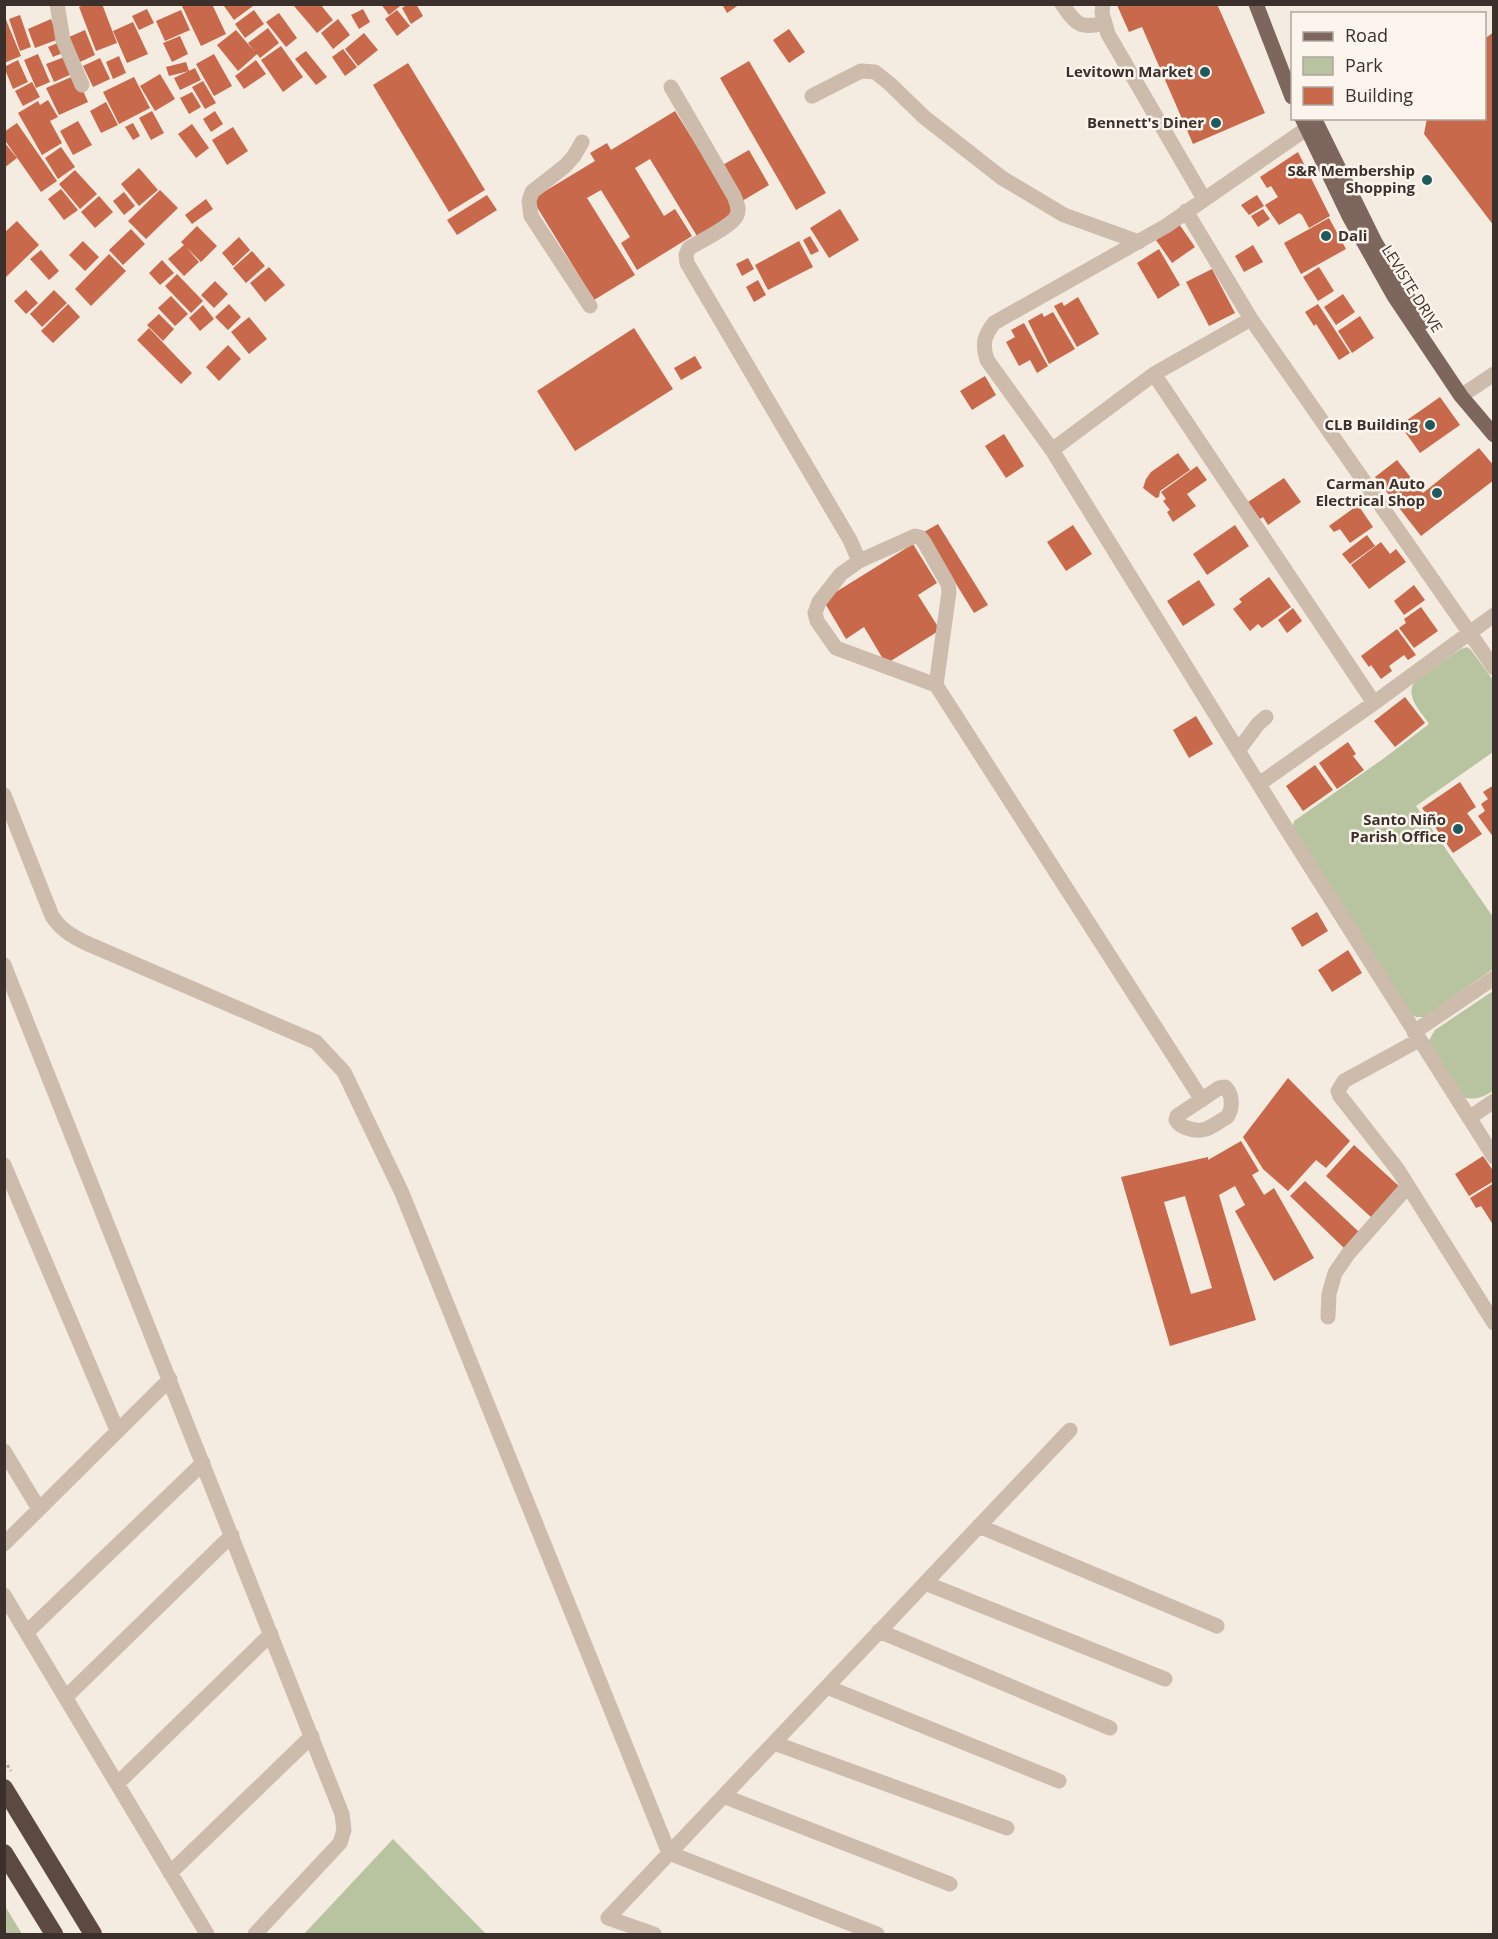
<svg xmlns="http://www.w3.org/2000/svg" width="1498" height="1939" font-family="'Open Sans',sans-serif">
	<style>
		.green { fill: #b8c4a0 }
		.building { fill: #c8694b; fill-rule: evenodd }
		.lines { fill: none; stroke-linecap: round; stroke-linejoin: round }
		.path { stroke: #b9a596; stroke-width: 3; stroke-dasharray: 3 3; stroke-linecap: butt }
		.minor { stroke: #cdbbac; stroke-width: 15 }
		.major { stroke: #7d675c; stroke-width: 15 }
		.highway { stroke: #5c4a42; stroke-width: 18 }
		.poi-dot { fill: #1f5a5e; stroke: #fbf5ee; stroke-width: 2 }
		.labels { text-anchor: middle; stroke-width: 5; stroke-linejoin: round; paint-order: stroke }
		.poi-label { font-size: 15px; font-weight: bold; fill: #3b302b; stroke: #fbf5ee; text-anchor: end }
		.street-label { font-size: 15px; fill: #3b302b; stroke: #fbf5ee }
	</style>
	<rect width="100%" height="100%" fill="#f4ebe1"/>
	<path class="green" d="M1467,647L1471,650L1493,680V752L1416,806L1493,917V969L1424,1017H1416L1410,1014L1293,826L1294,821L1383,759L1429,724C1421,711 1404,697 1415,681L1461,649Z
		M1493,991V1091C1483,1097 1475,1101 1463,1097L1428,1042L1435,1030Z
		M393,1839L486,1934H304Z
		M4,1906H5L22,1934H5Z"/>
	<path class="building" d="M86,4H102L117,43L96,51L79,7Z
		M186,4H212L226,34L201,46L182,6Z
		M226,4H252L253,6L234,20L224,6Z
		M295,4H320L333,20L317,33L294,6Z
		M381,4H399L400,6L389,15Z
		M408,4H416L423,16L411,24L402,8Z
		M722,4H740L727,13Z
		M1119,4H1217L1265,113L1193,144L1142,27L1129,32L1117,5Z
		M147,9L154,23L139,30L132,16Z
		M363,9L370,22L359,29L351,15Z
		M181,10L190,30L165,41L156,21Z
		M254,10L264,24L245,38L235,24Z
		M397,10L410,26L397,36L385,19Z
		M279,13L297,38L286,47L266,22Z
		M4,15L21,56L4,63Z
		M20,15L31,47L20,51L9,19Z
		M51,19L59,39L35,48L28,29Z
		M338,19L350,35L333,49L321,33Z
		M133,22L148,54L127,63L113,31Z
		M268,28L279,43L260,58L257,54L238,71L217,45L236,30L254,51L248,43Z
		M789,29L805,52L789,63L773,40Z
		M85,30L95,55L80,62L69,37Z
		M1494,32V226L1424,134L1427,118H1484V39Z
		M364,33L378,50L358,66L345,49Z
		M180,36L188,54L172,62L163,43Z
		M60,42L65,52L53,57L48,47Z
		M281,46L303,77L283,92L261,60Z
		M343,49L357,67L345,76L332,57Z
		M306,51L327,77L316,85L295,59Z
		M38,54L50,82L36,88L24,60Z
		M214,54L232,86L214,96L196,64Z
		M67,56L74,73L54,82L46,64Z
		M119,56L126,73L113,79L106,62Z
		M100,58L110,79L93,87L83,66Z
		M18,60L28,82L13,89L4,67Z
		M256,60L266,74L244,89L235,76Z
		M749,61L826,193L796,210L720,78Z
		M186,62L189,71L169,76L166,67Z
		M408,63L485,190L449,212L373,85Z
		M195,68L201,80L180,90L174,78Z
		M160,74L175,99L155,111L140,86Z
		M76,75L88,102L59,115L46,88Z
		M134,77L150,108L119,124L103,92Z
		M203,81L216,103L205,109L192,87Z
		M32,82L40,97L23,106L15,91Z
		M192,92L201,107L189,114L180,98Z
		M48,100L58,117L50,121L62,143L42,155L18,113L38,101L40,105Z
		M106,102L118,125L101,133L90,111Z
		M152,111L164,133L151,140L139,118Z
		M215,111L223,124L211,132L203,119Z
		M675,111L737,211L697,236L650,159L635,168L664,216L675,209L692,236L637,270L621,243L630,237L601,190L587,198L635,275L594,300L532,199L595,161L590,153L607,143L611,150Z
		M78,121L92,145L73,155L60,131Z
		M17,123L57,181L41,192L4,139V132Z
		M133,123L140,136L133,140L125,127Z
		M192,124L209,148L196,158L178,134Z
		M233,127L248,151L227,165L212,140Z
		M4,142L17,158L4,168Z
		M61,147L75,167L58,179L45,158Z
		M749,150L769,185L742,201L721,166Z
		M1298,152L1330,216L1309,228L1302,215L1299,213L1279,225L1265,205L1278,197L1271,186L1267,188L1260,177Z
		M139,168L158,190L139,206L121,184Z
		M75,170L97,194L80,209L59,184Z
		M61,189L78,210L64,220L48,199Z
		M160,190L178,208L146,239L128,221Z
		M124,192L135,206L124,215L113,201Z
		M487,195L497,210L457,235L447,220Z
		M1257,195L1264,206L1249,215L1241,205Z
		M99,196L113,212L95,228L81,212Z
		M206,199L213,209L192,224L185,215Z
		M840,209L859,240L829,258L810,228Z
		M1263,209L1270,219L1258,227L1251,216Z
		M1329,218L1346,249L1301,274L1284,243Z
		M17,221L39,245L6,277L4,233Z
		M1179,224L1195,247L1172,263L1156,240Z
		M197,226L217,246L201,262L186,247L199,262L184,276L168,259L184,245L181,242Z
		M131,229L145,244L123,265L109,250Z
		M810,236L819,251L811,255L803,240Z
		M239,237L250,250L233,266L222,253Z
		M83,241L99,257L85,271L69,255Z
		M799,241L813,267L768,290L755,265Z
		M1253,245L1263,262L1244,272L1235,256Z
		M1159,249L1180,285L1158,299L1137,263Z
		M41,250L59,271L49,280L30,259Z
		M252,251L265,266L246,283L233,268Z
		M109,254L126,271L91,306L75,289Z
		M748,258L754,269L742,276L736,264Z
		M162,260L174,273L160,285L149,273Z
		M269,267L285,285L265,302L250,283Z
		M1319,267L1334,291L1318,301L1303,277Z
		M1212,269L1235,313L1209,326L1186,282Z
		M177,274L203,301L191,313L165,286Z
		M758,280L766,295L754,302L746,287Z
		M215,281L228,294L214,308L201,295Z
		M26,290L38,303L26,314L14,301Z
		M54,290L67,303L42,327L30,314Z
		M1343,294L1355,312L1336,325L1324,307Z
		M171,296L188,314L175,326L158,308Z
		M1078,297L1099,334L1077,347L1054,306L1062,302L1064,306Z
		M68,304L80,317L53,343L41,331Z
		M229,304L241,317L228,330L215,317Z
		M1318,304L1350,353L1339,360L1316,324L1314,326L1305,312Z
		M203,305L214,319L200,331L189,318Z
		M1053,312L1075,349L1049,364L1028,321L1042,313L1044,317Z
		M159,314L174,329L163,341L147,325Z
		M1360,316L1374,338L1352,353L1338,331Z
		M249,317L267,339L249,354L231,332Z
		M1024,323L1048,366L1037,373L1030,360L1019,366L1006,342L1015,337L1011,330Z
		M149,328L192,373L181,384L137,340Z
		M634,328L673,389L575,451L537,391Z
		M228,345L241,359L219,381L206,367Z
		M695,356L702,368L681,380L674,368Z
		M985,376L996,395L972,410L960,391Z
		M1440,397L1460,425L1420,453L1400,425Z
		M1004,434L1024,466L1006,478L985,446Z
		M1479,448L1494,466V480L1421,536L1375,477L1397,460L1423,493Z
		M1178,453L1190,470L1160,491L1159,497L1156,498L1143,488L1146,479L1151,472Z
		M1197,466L1207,480L1187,494L1196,506L1173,522L1167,512L1170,510L1163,501L1166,499L1161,492Z
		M1284,478L1301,502L1268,525L1263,517L1260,519L1248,502Z
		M1358,505L1373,527L1350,543L1340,529L1334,532L1329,526Z
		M938,524L988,605L974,613L924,532Z
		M1073,525L1092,554L1066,571L1047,542Z
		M1235,525L1249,546L1207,575L1193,554Z
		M1367,535L1375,546L1350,564L1342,554Z
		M1381,542L1390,554L1396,549L1406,562L1369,589L1351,565Z
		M913,544L937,583L918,595L940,630L886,664L864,627L846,639L823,600Z
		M1269,577L1291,607L1262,628L1258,624L1250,631L1233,609L1242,602L1239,599Z
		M1199,580L1215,605L1183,626L1167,601Z
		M1414,585L1425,600L1404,615L1394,601Z
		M1421,607L1438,631L1414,648L1399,628L1406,623L1404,619Z
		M1293,608L1302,621L1287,633L1278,620Z
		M1397,629L1416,655L1408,660L1404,655L1389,666L1392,671L1381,679L1371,665L1369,667L1361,656Z
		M1405,697L1425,723L1395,747L1374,721Z
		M1196,716L1213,744L1189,758L1173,730Z
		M1348,742L1356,754L1353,756L1364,770L1337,789L1319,763Z
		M1315,765L1333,790L1303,811L1286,786Z
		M1460,782L1476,807L1467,813L1482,834L1453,853L1422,808Z
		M1494,785V838L1478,816L1485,811L1481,804L1488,799L1483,792Z
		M1317,912L1328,931L1302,947L1291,928Z
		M1348,950L1362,973L1332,992L1318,970Z
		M1288,1078L1350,1141L1326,1168L1316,1160L1288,1191L1263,1169L1243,1137Z
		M1241,1141L1259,1171L1252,1175L1264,1195L1274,1188L1314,1258L1274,1281L1235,1211L1245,1205L1235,1186L1219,1195L1256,1320L1170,1346L1121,1177L1208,1157V1160ZM1185,1196L1212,1288L1191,1294L1164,1202Z
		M1354,1145L1400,1187L1372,1218L1326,1176Z
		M1483,1156L1494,1172V1181L1469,1196L1455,1174Z
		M1305,1181L1359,1232L1344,1248L1290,1196Z
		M1494,1183V1226L1481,1206L1476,1208L1470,1198Z"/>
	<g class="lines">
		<path class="path" d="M4,1760L11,1771"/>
		<path class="minor" d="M57,4L63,40L82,85
			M1062,4C1075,23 1080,30 1104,23
			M1103,4L1102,13L1108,34L1204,199
			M671,87L734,196C736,202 740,208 737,215C734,225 699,242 689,248L686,255L687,263L850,540L859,561L841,574L819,602L815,613L817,621L836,648L936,685L1202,1100
			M812,96L861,71L875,72L890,84L924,117L1002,178L1064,215L1139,242
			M1306,129L1166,226L994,323C984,336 982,344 987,360L1052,450L1284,825L1494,1157
			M582,142L574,156L565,166L532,192L529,201L531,216L590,306
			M1186,211L1251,319L1494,668
			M1154,374L1374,703
			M1461,396L1494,374
			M1052,450L1154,374L1251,319
			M859,561L915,536L920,537L924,542L948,584L949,592L936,685
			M1238,751L1258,724L1266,717
			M1259,784L1374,703L1494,615
			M4,795L52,916C61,930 72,936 86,943L316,1042L344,1072L402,1193L669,1853L877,1934
			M4,965L342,1814L344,1830L340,1843L255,1934
			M1414,1032L1494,978
			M1419,1040L1344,1081L1338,1091L1340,1096L1398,1170L1494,1323
			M1225,1087C1233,1094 1233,1109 1227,1117C1213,1125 1204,1135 1187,1128C1182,1126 1179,1125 1176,1120L1177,1116L1219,1088Z
			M1469,1118L1494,1101
			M4,1165L117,1430
			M1328,1317L1329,1294L1335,1273L1348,1254L1408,1186
			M4,1451L39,1509
			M979,1526L1217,1626
			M4,1544L170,1379
			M925,1583L1165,1679
			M4,1595L207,1934
			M879,1631L1110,1728
			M27,1632L203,1463
			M827,1687L1059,1781
			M66,1697L232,1535
			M774,1743L1007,1828
			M117,1784L271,1634
			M723,1796L950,1884
			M170,1873L312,1736
			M654,1934L608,1918L1070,1430"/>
		<path class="major" d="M1256,4L1292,97
			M1302,118L1349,216L1394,296L1461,396L1494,435
			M1314,118L1375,242L1423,322"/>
		<path class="highway" d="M4,1788L93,1934
			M4,1853L54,1934"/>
	</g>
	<g class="poi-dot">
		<circle cx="1205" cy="72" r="6"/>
		<circle cx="1216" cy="123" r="6"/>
		<circle cx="1427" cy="180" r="6"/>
		<circle cx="1326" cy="236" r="6"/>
		<circle cx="1430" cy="425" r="6"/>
		<circle cx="1437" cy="493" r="6"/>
		<circle cx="1458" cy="829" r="6"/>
	</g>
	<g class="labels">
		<g class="poi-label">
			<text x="1193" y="77">Levitown Market</text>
			<text x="1204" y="128">Bennett's Diner</text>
			<text x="1415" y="176">S&amp;R Membership<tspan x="1415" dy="17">Shopping</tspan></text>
			<text x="1338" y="241" text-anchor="start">Dali</text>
			<text x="1418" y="430">CLB Building</text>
			<text x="1425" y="489">Carman Auto<tspan x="1425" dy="17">Electrical Shop</tspan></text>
			<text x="1446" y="825">Santo Niño<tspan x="1446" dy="17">Parish Office</tspan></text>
		</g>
		<g class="street-label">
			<text transform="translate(1412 289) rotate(58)" y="5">LEVISTE DRIVE</text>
		</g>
	</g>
	<rect width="1498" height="1939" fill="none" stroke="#3b302b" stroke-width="12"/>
	<rect x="1291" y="12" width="195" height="108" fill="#fbf5ee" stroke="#aea6a0" stroke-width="1.5"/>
	<rect x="1303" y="32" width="30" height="9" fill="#7d675c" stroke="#aea6a0" stroke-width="1.5"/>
	<text x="1345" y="42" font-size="18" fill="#3b302b">Road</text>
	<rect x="1303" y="57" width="30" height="18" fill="#b8c4a0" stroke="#aea6a0" stroke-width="1.5"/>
	<text x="1345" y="72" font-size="18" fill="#3b302b">Park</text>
	<rect x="1303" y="87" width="30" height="18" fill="#c8694b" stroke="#aea6a0" stroke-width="1.5"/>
	<text x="1345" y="102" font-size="18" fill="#3b302b">Building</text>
</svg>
